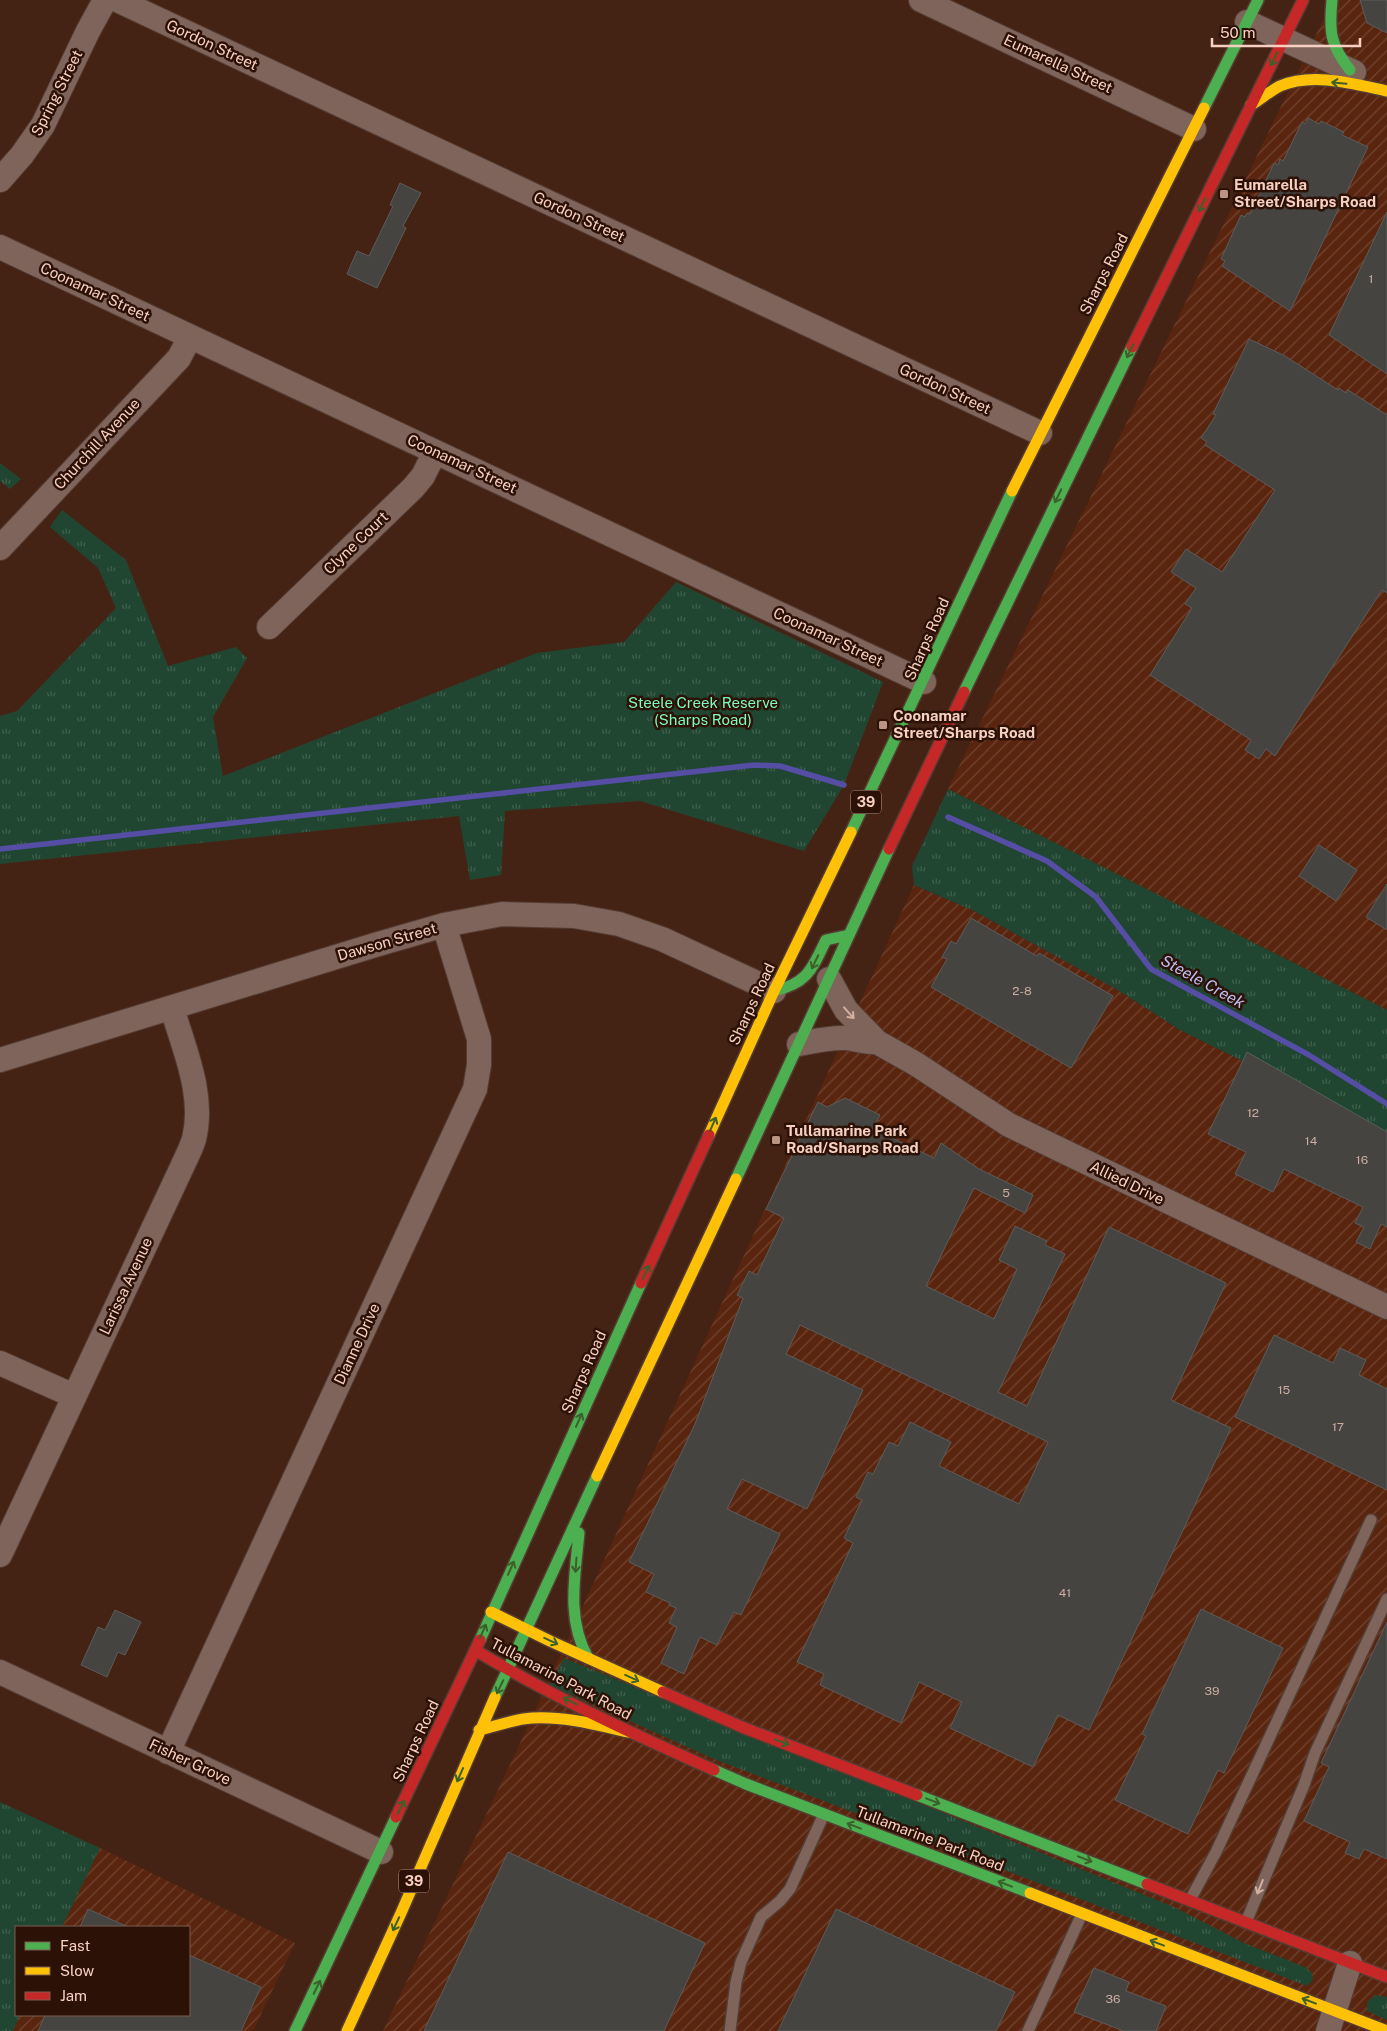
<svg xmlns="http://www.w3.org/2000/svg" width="1387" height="2031" font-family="'Public Sans',sans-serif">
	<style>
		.industrial { fill: url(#industrial-furrows) }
		.grass { fill: url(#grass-tufts) }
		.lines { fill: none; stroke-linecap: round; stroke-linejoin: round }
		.stream { stroke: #554ea4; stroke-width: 5.5 }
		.building { fill: #464441; stroke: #5a5d5c }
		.lane-casing { stroke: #553c32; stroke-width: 14 }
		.street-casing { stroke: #553c32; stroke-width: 26 }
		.fast-casing { stroke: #553c32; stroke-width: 14 }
		.slow-casing { stroke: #553c32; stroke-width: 14 }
		.jam-casing { stroke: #553c32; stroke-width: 14 }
		.lane { stroke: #7e645b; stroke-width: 11 }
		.street { stroke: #7e645b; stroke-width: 24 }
		.fast { stroke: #4caf50; stroke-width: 11 }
		.slow { stroke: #ffc107; stroke-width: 11 }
		.jam { stroke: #c62828; stroke-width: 11 }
		.oneway { stroke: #3c602b }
		.oneway2 { stroke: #d3b0a2 }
		.poi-dot { fill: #b99384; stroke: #2c1106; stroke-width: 2 }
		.labels { text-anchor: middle; stroke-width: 5; stroke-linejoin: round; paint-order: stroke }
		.number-label { font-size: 12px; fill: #ccada1 }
		.shield { fill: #2c1106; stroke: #bb9789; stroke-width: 1 }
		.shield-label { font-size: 14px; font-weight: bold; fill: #f8d0c1 }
		.street-label { font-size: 15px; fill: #f8d0c1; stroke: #2c1106 }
		.poi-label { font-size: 15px; font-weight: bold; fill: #f8d0c1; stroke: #2c1106; text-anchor: start }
		.park-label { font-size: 15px; fill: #7bfcc1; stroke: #2c1106 }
		.water-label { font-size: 16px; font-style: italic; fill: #bbbef1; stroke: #2c1106 }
	</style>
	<defs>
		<pattern id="industrial-furrows" width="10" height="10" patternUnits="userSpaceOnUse" patternTransform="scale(1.25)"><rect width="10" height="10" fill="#59250f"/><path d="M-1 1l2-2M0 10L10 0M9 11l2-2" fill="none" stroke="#724430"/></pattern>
		<pattern id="grass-tufts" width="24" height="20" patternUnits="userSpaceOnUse" patternTransform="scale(1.25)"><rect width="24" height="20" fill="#204631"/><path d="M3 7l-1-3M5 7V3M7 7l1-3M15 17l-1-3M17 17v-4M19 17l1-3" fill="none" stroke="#41604d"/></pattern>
	</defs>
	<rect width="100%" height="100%" fill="#452314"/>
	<path class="industrial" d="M1333,0H1387V1010L948,789Z
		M914,885L972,910L1116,989L1180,1030L1387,1133V2031H383L516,1752Z
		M100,1848L295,1943L253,2031H13L20,2015H189V1927H62Z"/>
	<path class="grass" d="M0,463L21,479L10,489L0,481Z
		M62,510L126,560L168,666L236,647L247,658L213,717L223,776L537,653L624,642L676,582L883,682L844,785L804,851L640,801L505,811L501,875L470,880L459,816L0,864V716L17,711L116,608L98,568L50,527Z
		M948,789L1387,1010V1133L1180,1030L1116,989L972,910L914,885L912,866Z
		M564,1658L1174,1907L1244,1943L1305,1967L1312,1973L1313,1980L1307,1986L714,1759L550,1685Z
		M0,1802L100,1848L62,1927H16V2015H20L13,2031H0Z
		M1375,1995L1387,1997V2020L1367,2011V2002Z"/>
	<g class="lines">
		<path class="stream" d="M948,817L1047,861L1096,897L1151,969L1309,1055L1387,1104
			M0,849L754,765L780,766L844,785"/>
	</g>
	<path class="building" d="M1360,0H1387V33L1367,23Z
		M1308,118L1319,124L1321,121L1344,132L1342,135L1368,147L1290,311L1222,266L1225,261L1221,259L1241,215L1245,217L1247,213L1250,214L1274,163L1278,165L1280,159L1283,161L1302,122L1305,124Z
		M400,183L421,193L403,226L406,228L377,288L347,274L357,251L369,256L393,206L390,205Z
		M1387,212V374L1329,335Z
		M1249,339L1285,356L1338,390L1339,388L1346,393L1348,390L1387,415V593L1382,590L1275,756L1266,749L1259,759L1245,750L1251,740L1150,675L1192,608L1185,604L1196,588L1171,572L1186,549L1222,572L1275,490L1205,445L1207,442L1201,438L1216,415L1213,414Z
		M1319,845L1357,870L1336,901L1299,876Z
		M1387,884V930L1366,917Z
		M971,918L1037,956L1039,953L1113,996L1071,1068L931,987L947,959L942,957L951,941L956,944Z
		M1247,1052L1387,1132V1227L1381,1224L1370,1249L1356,1242L1364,1227L1355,1223L1363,1207L1284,1169L1273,1192L1235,1174L1246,1152L1208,1134Z
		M845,1098L880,1115L873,1129L934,1158L941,1143L979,1169L1033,1195L1025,1213L974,1188L926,1286L994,1319L1017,1269L999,1260L1015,1226L1047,1241L1045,1245L1065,1254L998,1392L1027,1406L1109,1227L1226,1283L1171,1400L1231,1428L1089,1730L1058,1715L1033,1767L950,1728L962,1702L919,1682L901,1723L820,1685L824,1674L797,1662L853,1543L844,1538L862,1500L856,1497L868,1472L873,1474L889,1442L898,1446L910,1422L951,1442L939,1466L1019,1504L1048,1442L800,1325L786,1354L863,1390L807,1509L742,1479L727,1509L780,1534L741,1615L734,1612L717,1645L700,1637L684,1674L661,1663L677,1627L669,1623L676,1608L669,1605L670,1603L646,1592L654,1574L629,1562L695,1424L743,1298L737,1295L749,1271L757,1275L784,1218L766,1209L818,1102L827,1107Z
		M1274,1335L1333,1363L1340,1348L1366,1360L1359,1375L1387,1389V1490L1235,1417Z
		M1201,1609L1283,1648L1224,1773L1218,1770L1188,1834L1115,1800L1146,1736L1142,1734Z
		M115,1610L141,1622L125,1655L118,1652L107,1677L81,1665L98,1627L105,1630Z
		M1387,1622V1859L1364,1849L1359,1859L1345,1853L1350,1842L1304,1821L1329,1767L1321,1763Z
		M508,1852L705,1943L664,2031H424Z
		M88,1909L128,1927H80Z
		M836,1909L1015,1992L996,2031H778Z
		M189,1955L261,1987L241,2031H38L45,2015H189Z
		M1094,1968L1129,1982L1126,1991L1166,2006L1156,2031H1124L1074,2012Z"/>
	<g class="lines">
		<g class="lane-casing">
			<path id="lane" d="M1190,1900L1216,1852L1371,1520
				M1246,1922L1304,1785L1315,1753L1387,1599
				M730,2031L736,1982L741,1962L761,1917L780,1901L790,1889L824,1814
				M1028,2031L1082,1914"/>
		</g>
		<g class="street-casing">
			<path id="street" d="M117,0L1040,433
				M921,0L1194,129
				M1247,22L1354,72
				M0,180L22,155L43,125L88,31L105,0
				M0,247L924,682
				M0,548L179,358L190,337
				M269,627L413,488L423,476L435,452
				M829,979L846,1010L877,1042L916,1064L1009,1125L1387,1307
				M799,1044C815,1041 830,1037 846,1038C857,1039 865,1043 877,1042
				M0,1060L375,945L444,925L502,914L574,916L619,924L662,939L774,991
				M0,1363L74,1396
				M0,1555L182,1167C186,1158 191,1149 194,1139C205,1095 184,1049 172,1008
				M0,1672L381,1852
				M168,1752L475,1089L479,1065V1039L444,925
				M1328,2031L1350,1963"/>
		</g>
		<g class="fast-casing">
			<path id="fast" d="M1332,0C1329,31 1330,45 1350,70
				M1204,108L1258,0
				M964,692L1132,347
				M851,832L1012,491
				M774,991C808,983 812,969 826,940L849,935
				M736,1179L889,849
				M579,1533C575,1576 566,1619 588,1658
				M480,1640L641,1283
				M495,1697L597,1476
				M714,1770L746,1784L1030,1893
				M917,1795L1147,1884
				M295,2031L396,1817"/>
		</g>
		<g class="slow-casing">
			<path id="slow" d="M1251,105C1261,99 1270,91 1280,86C1313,72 1354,84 1387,91
				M1012,491L1204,108
				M709,1135L774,991L851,832
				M597,1476L736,1179
				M491,1612L550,1641L663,1692
				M479,1730C497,1726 514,1719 532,1718C565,1716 597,1725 628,1732
				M1030,1893L1387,2031
				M347,2031L401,1913L495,1697"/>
		</g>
		<g class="jam-casing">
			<path id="jam" d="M1132,347L1303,0
				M889,849L964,692
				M641,1283L709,1135
				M475,1650C551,1696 633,1734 714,1770
				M663,1692L742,1727L917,1795
				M396,1817L480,1640
				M1147,1884L1387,1977"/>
		</g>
		<use href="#lane" class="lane"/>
		<use href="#street" class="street"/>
		<use href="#fast" class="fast"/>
		<use href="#slow" class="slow"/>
		<use href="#jam" class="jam"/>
	</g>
	<defs><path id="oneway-shaft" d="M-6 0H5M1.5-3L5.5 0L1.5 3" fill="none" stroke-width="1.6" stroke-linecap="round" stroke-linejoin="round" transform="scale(1.25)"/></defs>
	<g class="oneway">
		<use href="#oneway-shaft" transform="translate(1274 59) rotate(116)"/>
		<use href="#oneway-shaft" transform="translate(1339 83) rotate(-175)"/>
		<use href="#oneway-shaft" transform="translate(1202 205) rotate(116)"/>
		<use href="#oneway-shaft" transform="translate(1130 351) rotate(116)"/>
		<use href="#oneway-shaft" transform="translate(1058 496) rotate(116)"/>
		<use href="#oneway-shaft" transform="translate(815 962) rotate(116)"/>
		<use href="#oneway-shaft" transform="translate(713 1124) rotate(-66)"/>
		<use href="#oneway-shaft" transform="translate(646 1272) rotate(-66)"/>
		<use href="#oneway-shaft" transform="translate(579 1420) rotate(-66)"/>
		<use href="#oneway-shaft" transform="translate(576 1565) rotate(94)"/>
		<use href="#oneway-shaft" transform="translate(511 1568) rotate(-66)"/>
		<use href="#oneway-shaft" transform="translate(483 1631) rotate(-66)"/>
		<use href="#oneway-shaft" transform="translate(551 1641) rotate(25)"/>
		<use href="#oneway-shaft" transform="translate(632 1678) rotate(25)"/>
		<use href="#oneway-shaft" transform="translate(500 1687) rotate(116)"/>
		<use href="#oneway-shaft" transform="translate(570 1701) rotate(-153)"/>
		<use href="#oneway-shaft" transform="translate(782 1742) rotate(21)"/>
		<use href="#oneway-shaft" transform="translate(460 1775) rotate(114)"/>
		<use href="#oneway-shaft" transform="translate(933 1801) rotate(21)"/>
		<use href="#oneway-shaft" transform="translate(401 1807) rotate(-65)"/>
		<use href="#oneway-shaft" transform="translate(854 1826) rotate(-159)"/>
		<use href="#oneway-shaft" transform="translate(1085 1859) rotate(21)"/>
		<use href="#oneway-shaft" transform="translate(1005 1884) rotate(-159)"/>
		<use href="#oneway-shaft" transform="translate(396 1924) rotate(115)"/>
		<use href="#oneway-shaft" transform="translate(1157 1943) rotate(-159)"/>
		<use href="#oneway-shaft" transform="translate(317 1987) rotate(-64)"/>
		<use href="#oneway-shaft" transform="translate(1309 2001) rotate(-159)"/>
	</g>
	<g class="oneway2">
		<use href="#oneway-shaft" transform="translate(849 1013) rotate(48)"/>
		<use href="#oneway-shaft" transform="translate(1260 1887) rotate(112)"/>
	</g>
	<g class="poi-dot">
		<rect x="1219" y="189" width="10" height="10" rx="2.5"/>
		<rect x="878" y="720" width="10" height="10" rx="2.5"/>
		<rect x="771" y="1135" width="10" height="10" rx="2.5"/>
	</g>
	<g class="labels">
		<g class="number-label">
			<text x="1371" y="283">1</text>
			<text x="1022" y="995">2-8</text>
			<text x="1253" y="1117">12</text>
			<text x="1311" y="1145">14</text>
			<text x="1362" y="1164">16</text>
			<text x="1006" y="1197">5</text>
			<text x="1284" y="1394">15</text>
			<text x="1338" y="1431">17</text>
			<text x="1065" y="1597">41</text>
			<text x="1212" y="1695">39</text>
			<text x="1113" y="2003">36</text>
		</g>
		<g class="shield">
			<rect x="851" y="790.5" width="30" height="23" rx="4"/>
			<rect x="399" y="1869.5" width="30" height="23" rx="4"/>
		</g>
		<g class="shield-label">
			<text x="866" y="807">39</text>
			<text x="414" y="1886">39</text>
		</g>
		<g class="street-label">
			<text transform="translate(212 45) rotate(25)" y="5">Gordon Street</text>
			<text transform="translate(1058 64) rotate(25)" y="5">Eumarella Street</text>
			<text transform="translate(57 93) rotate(-63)" y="5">Spring Street</text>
			<text transform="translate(579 217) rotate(25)" y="5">Gordon Street</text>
			<text transform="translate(1104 274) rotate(-63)" y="5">Sharps Road</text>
			<text transform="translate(95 292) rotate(25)" y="5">Coonamar Street</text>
			<text transform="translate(945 389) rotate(25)" y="5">Gordon Street</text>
			<text transform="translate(97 444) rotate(-47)" y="5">Churchill Avenue</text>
			<text transform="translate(462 464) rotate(25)" y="5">Coonamar Street</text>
			<text transform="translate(356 543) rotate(-44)" y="5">Clyne Court</text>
			<text transform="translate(828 637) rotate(25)" y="5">Coonamar Street</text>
			<text transform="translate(927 639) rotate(-66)" y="5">Sharps Road</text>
			<text transform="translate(387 942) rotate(-16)" y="5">Dawson Street</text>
			<text transform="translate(752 1004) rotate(-65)" y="5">Sharps Road</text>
			<text transform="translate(1127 1183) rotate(26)" y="5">Allied Drive</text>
			<text transform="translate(126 1286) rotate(-65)" y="5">Larissa Avenue</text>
			<text transform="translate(357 1344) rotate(-65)" y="5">Dianne Drive</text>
			<text transform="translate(584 1372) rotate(-66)" y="5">Sharps Road</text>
			<text transform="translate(561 1679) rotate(28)" y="5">Tullamarine Park Road</text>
			<text transform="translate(416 1741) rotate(-65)" y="5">Sharps Road</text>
			<text transform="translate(190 1762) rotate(25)" y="5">Fisher Grove</text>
			<text transform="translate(930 1839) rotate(21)" y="5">Tullamarine Park Road</text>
		</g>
		<g class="poi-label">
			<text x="1234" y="190">Eumarella<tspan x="1234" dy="17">Street/Sharps Road</tspan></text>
			<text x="893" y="721">Coonamar<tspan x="893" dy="17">Street/Sharps Road</tspan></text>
			<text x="786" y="1136">Tullamarine Park<tspan x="786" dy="17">Road/Sharps Road</tspan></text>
		</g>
		<g class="park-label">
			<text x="703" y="708">Steele Creek Reserve<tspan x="703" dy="17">(Sharps Road)</tspan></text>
		</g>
		<g class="water-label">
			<text transform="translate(1203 981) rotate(29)" y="6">Steele Creek</text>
		</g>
	</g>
	<rect x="15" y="1926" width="175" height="90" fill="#2c1106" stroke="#7e5d51"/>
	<rect x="25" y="1942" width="25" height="8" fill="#4caf50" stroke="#7e5d51"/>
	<text x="60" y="1951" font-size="15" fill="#f8d0c1">Fast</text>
	<rect x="25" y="1967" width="25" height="8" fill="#ffc107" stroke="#7e5d51"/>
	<text x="60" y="1976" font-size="15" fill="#f8d0c1">Slow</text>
	<rect x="25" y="1992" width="25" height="8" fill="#c62828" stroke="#7e5d51"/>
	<text x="60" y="2001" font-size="15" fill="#f8d0c1">Jam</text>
	<path d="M1212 38v8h148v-8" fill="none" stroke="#f8d0c1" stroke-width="2.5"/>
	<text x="1220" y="38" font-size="15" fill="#f8d0c1" stroke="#2c1106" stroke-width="4" paint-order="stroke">50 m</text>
</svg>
